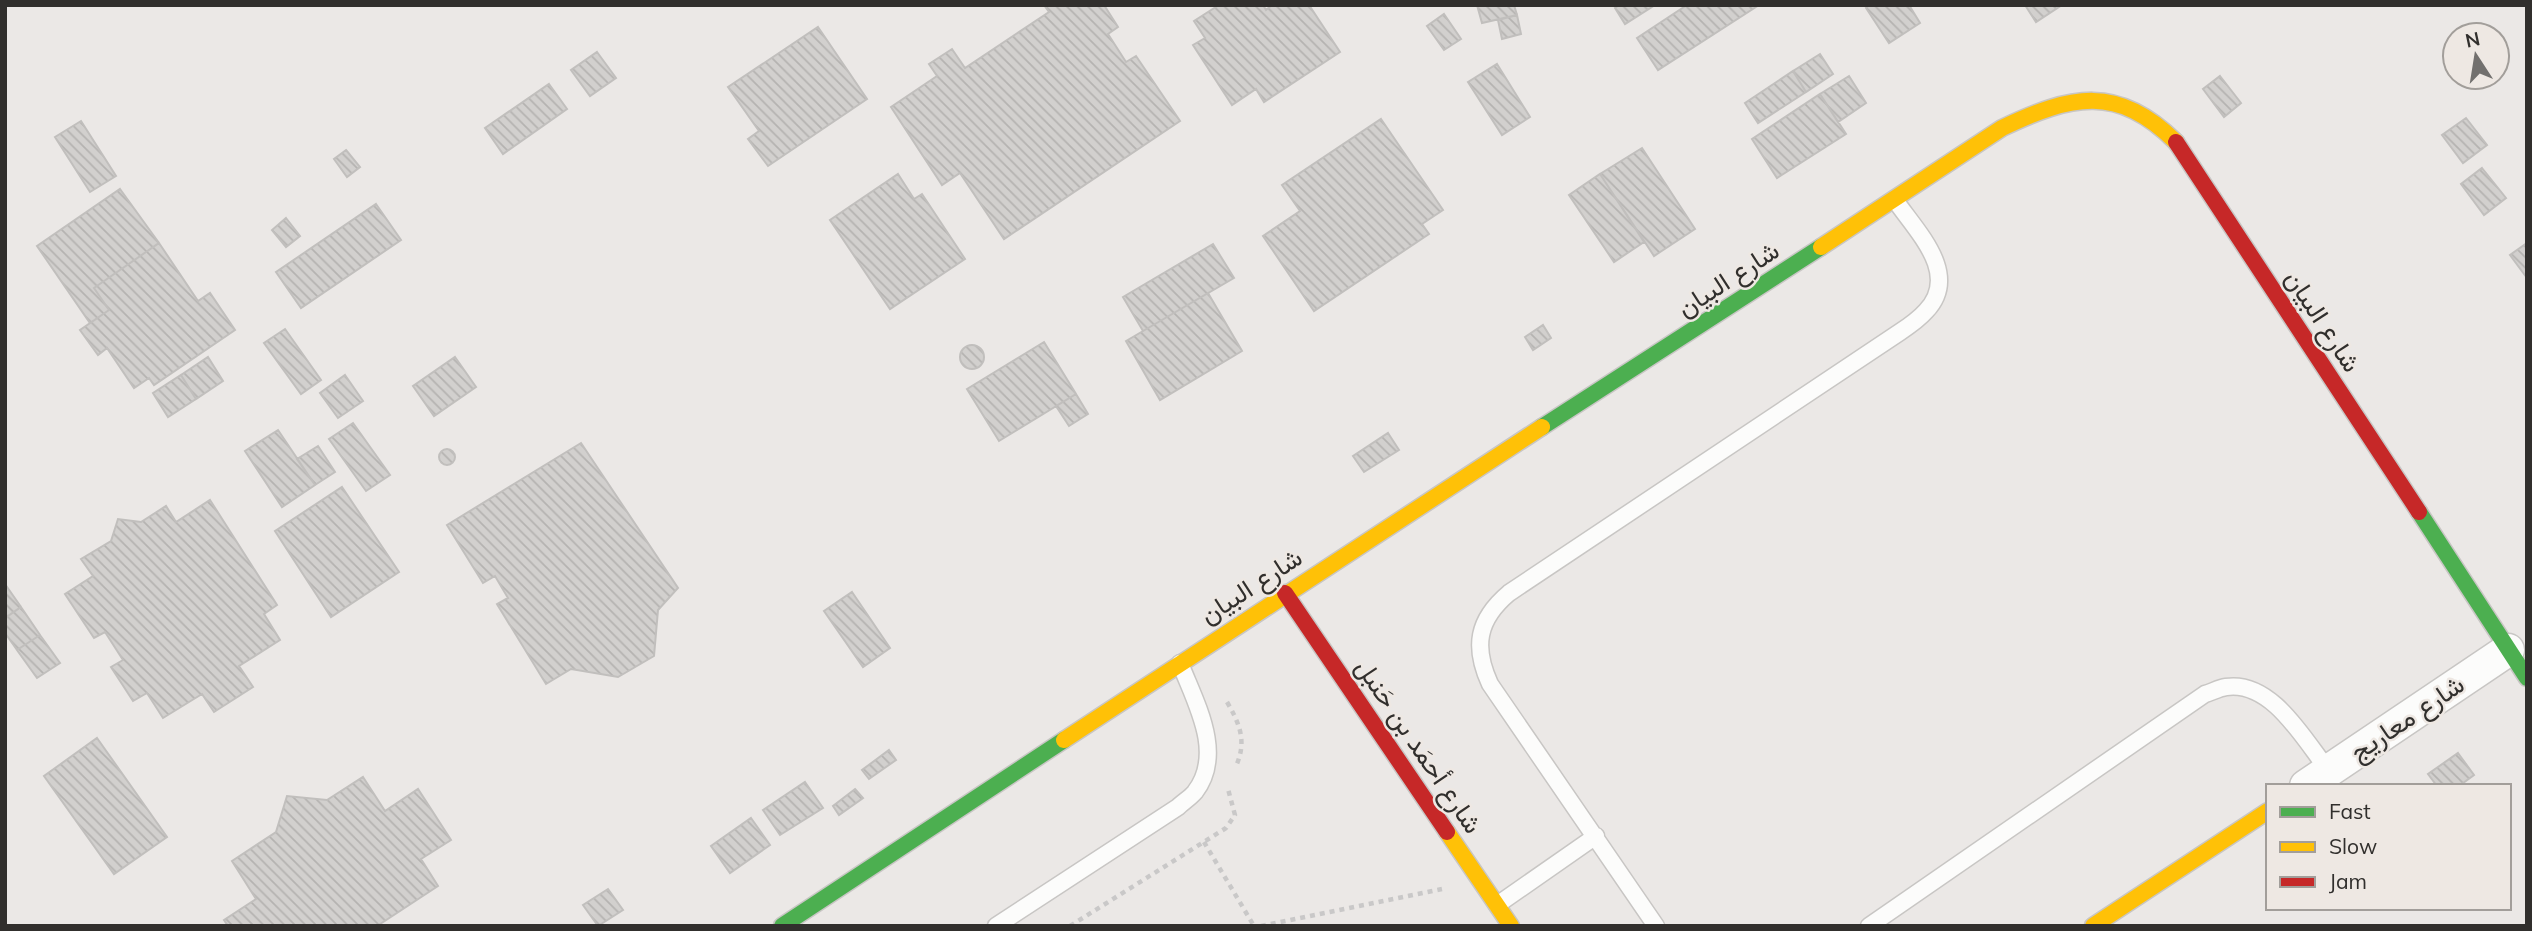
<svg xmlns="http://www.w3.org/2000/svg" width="2532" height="931" font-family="Mulish,Vazirmatn,sans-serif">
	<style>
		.building { fill: url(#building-back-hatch); stroke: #c1bfbd; stroke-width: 2 }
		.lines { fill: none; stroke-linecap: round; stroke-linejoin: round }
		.lane-casing { stroke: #c8c6c4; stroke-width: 19 }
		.street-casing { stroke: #c8c6c4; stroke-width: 35 }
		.fast-casing { stroke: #c8c6c4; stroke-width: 19 }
		.slow-casing { stroke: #c8c6c4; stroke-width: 19 }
		.jam-casing { stroke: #c8c6c4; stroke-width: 19 }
		.path { stroke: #c9c8c8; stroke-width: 4.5; stroke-dasharray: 5 5; stroke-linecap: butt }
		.lane { stroke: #fcfcfb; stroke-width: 16 }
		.street { stroke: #fcfcfb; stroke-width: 32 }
		.fast { stroke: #4caf50; stroke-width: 16 }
		.slow { stroke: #ffc107; stroke-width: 16 }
		.jam { stroke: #c62828; stroke-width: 16 }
		.labels { text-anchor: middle; stroke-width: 5; stroke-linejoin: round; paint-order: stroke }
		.street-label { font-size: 26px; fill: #312f2d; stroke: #eee8e3 }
	</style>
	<defs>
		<pattern id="building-back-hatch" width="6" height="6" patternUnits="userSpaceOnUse" patternTransform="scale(1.75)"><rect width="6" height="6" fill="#d2d0ce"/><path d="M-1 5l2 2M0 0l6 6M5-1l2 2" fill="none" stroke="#b5b3b1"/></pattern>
	</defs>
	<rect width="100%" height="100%" fill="#ebe8e6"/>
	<path class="building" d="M1044,5H1104L1118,27L1108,34L1126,62L1136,56L1180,121L1004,239L960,173L942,185L891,107L937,76L929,64L952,49L965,68L1049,12Z
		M1219,5H1263L1266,10L1272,5H1309L1340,52L1264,102L1256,89L1232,105L1193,45L1205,38L1194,21Z
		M1477,5H1514L1517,15L1482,23Z
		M1619,5H1655L1625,24L1615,8Z
		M1687,5H1759L1658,70L1637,38Z
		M1869,5H1909L1920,23L1889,43L1866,8Z
		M2025,5H2062L2036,22Z
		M1444,14L1461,39L1444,50L1427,26Z
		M1517,15L1521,34L1502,39L1498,20Z
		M818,27L867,99L768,166L748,139L759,131L728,87Z
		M597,52L616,78L590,96L571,70Z
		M1820,54L1833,74L1806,92L1793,71Z
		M1497,64L1530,117L1502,135L1468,82Z
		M1793,71L1806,92L1758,123L1745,103Z
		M1849,76L1866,103L1838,122L1820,94Z
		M2220,76L2241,103L2224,117L2203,89Z
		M549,84L567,109L503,154L485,128Z
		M1820,94L1846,134L1777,178L1752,139Z
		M2466,118L2487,145L2463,163L2442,135Z
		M1381,119L1443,210L1422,224L1429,234L1314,311L1263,236L1300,211L1282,185Z
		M81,121L116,176L90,192L55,137Z
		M1642,148L1695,229L1654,256L1600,174Z
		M346,150L360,167L347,177L334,159Z
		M2482,168L2506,198L2484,215L2461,184Z
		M898,174L914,199L922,194L965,259L890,309L830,220Z
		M1600,174L1644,242L1614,262L1569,195Z
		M120,189L159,243L94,288L109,310L90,323L37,246Z
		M376,204L401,240L301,308L276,272Z
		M286,218L300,236L286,247L272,230Z
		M159,243L198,301L210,293L235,330L154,385L149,378L134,388L107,348L98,355L80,330L109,310L94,288Z
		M2527,243V278L2510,255Z
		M1213,244L1234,278L1143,331L1123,297Z
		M1208,293L1242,351L1160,400L1126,341Z
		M1543,325L1551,338L1533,350L1525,337Z
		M285,329L321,380L301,394L264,343Z
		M1044,342L1076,394L999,441L967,389Z
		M960 357a12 12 0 1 1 24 0a12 12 0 1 1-24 0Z
		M208,357L223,381L196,399L181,375Z
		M455,357L476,387L434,416L413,386Z
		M181,375L196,399L168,417L153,393Z
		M345,375L363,401L338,418L320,393Z
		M1076,394L1088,414L1069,426L1056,406Z
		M353,423L390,475L366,491L329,439Z
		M278,430L315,485L282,507L245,451Z
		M1388,433L1399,450L1364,472L1353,456Z
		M581,443L678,588L658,610L654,656L618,677L571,669L546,684L497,604L508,598L495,576L483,583L447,525Z
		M318,446L335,472L315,485L297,459Z
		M439 457a8 8 0 1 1 16 0a8 8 0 1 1-16 0Z
		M342,487L399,572L331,617L275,531Z
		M210,500L277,605L264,614L280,640L239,666L253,687L214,712L202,694L163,718L147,693L133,701L111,667L123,660L105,632L94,638L65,594L93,576L81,559L111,541L118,519L141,522L166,506L176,522Z
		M5,584L21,607L5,618Z
		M852,592L890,648L863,667L824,611Z
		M21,607L40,635L17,650L5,633V618Z
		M40,635L60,663L37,678L17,650Z
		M97,738L167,837L114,874L44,776Z
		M889,750L896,760L869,779L862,770Z
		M2458,753L2474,775L2459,786H2437L2428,774Z
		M363,777L385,811L418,789L451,840L421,859L438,886L377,926H228L224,920L256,899L232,861L276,832L287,796L327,800Z
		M805,782L823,808L780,835L763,810Z
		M855,789L863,798L839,815L833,806Z
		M751,818L770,845L730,873L711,846Z
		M608,889L623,910L598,926L583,905Z"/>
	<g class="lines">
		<g class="lane-casing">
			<path id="lane" d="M1497,905L1596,836
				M996,926L1178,807C1183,802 1190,798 1195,792C1225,753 1195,702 1180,663
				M1656,926L1490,684C1473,647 1477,620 1509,593L1900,332C1909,326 1919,319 1926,311C1961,274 1917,232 1895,200
				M1869,926L2205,694C2212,692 2219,688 2226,687C2272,680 2304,740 2329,771"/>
		</g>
		<g class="street-casing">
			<path id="street" d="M2306,786L2508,650"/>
		</g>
		<g class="fast-casing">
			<path id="fast" d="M1542,427L1821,247
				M2419,512L2527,678
				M782,926L1064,740"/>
		</g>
		<g class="slow-casing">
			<path id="slow" d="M1821,247L2002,128C2071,95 2118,84 2176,142
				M1064,740L1542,427
				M1447,832L1511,926
				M2093,926L2268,811"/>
		</g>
		<g class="jam-casing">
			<path id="jam" d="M2176,142L2419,512
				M1285,593L1447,832"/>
		</g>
		<path class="path" d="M1227,702C1240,724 1247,742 1236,766
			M1204,842L1254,926
			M1070,926L1226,828L1235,815L1228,789
			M1261,926L1442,889"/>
		<use href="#lane" class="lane"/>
		<use href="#street" class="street"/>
		<use href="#fast" class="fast"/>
		<use href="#slow" class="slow"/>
		<use href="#jam" class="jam"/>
	</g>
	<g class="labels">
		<g class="street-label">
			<text transform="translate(1728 279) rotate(-33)" y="9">شارع البيان</text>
			<text transform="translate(2323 321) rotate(57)" y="9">شارع البيان</text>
			<text transform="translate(1251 586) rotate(-33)" y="9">شارع البيان</text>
			<text transform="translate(2407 718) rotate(-34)" y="9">شارع معاريج</text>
			<text transform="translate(1419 746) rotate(56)" y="9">شارع أحمَد بن حَنبل</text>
		</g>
	</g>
	<rect width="2532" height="931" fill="none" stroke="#312f2d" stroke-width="14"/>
	<rect x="2266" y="784" width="245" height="126" fill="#eee8e3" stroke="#a29e9a" stroke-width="2"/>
	<rect x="2280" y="807" width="35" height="10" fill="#4caf50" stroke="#a29e9a" stroke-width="2"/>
	<text x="2329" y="819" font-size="21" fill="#312f2d">Fast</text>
	<rect x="2280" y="842" width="35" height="10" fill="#ffc107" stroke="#a29e9a" stroke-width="2"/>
	<text x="2329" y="854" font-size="21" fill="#312f2d">Slow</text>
	<rect x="2280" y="877" width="35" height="10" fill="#c62828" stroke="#a29e9a" stroke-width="2"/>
	<text x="2329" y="889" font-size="21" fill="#312f2d">Jam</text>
	<g transform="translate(2476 56) rotate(348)"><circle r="33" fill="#eee8e3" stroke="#a29e9a" stroke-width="2"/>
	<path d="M0-5L12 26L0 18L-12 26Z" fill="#72706e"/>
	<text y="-10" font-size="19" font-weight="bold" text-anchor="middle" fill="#312f2d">N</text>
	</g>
</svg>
